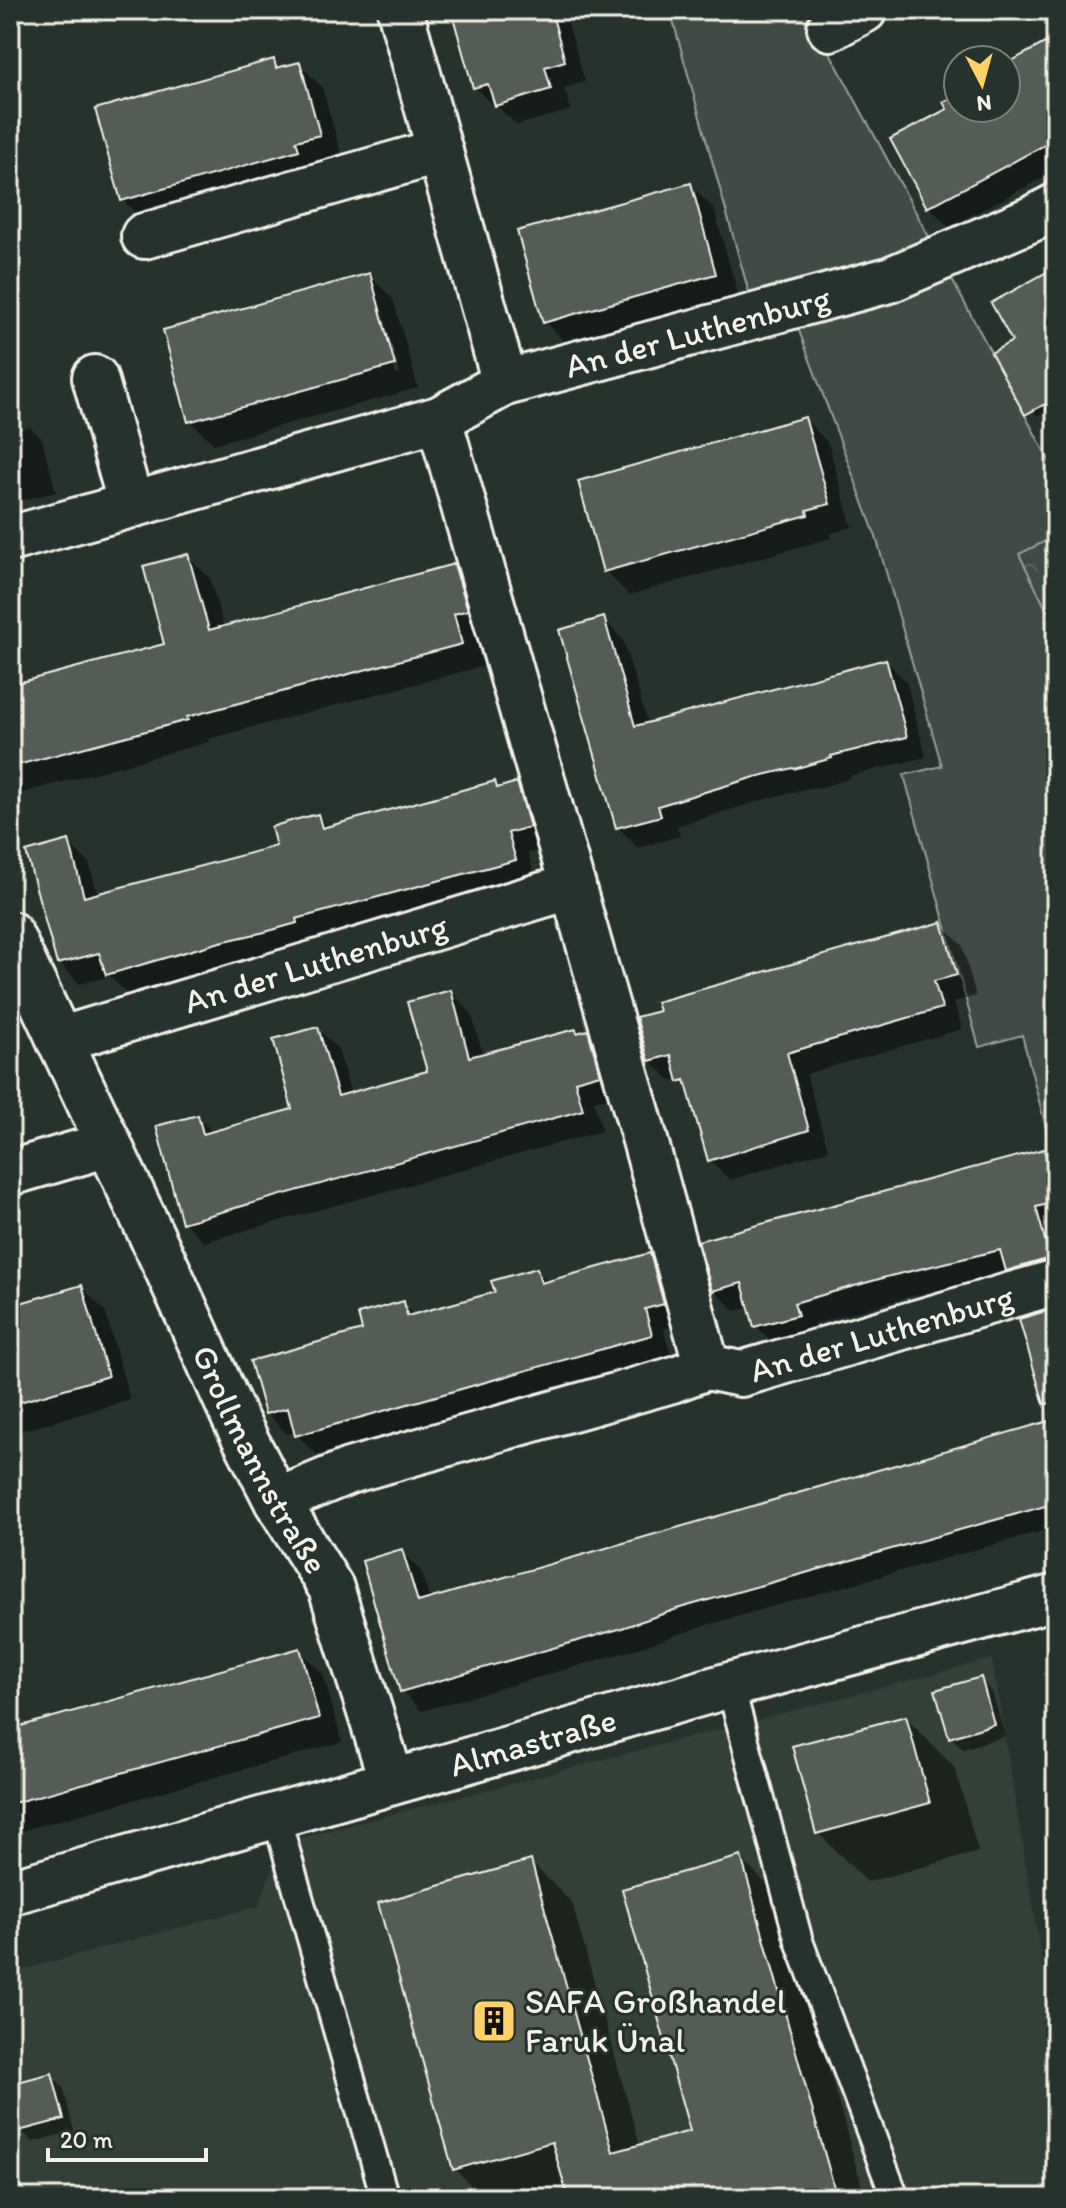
<svg xmlns="http://www.w3.org/2000/svg" width="1066" height="2208" font-family="Itim,sans-serif">
	<style>
		.built { fill: #333f39 }
		.grass { fill: #414b45; stroke: #9a9e96; stroke-width: 2 }
		.forest { fill: url(#forest-crowns); stroke: #9a9e96; stroke-width: 2 }
		.shadow { fill: #0007; fill-rule: evenodd }
		.building { fill: #525c55; stroke: #f4f1e8; stroke-width: 2 }
		.lines { fill: none; stroke-linecap: round; stroke-linejoin: round }
		.lane-casing { stroke: #f4f1e8; stroke-width: 32 }
		.street-casing { stroke: #f4f1e8; stroke-width: 50 }
		.lane { stroke: #26332d; stroke-width: 26 }
		.street { stroke: #26332d; stroke-width: 44 }
		.labels { text-anchor: middle; stroke-width: 6; stroke-linejoin: round; paint-order: stroke }
		.street-label { font-size: 34px; fill: #f4f1e8; stroke: #26332d }
		.poi-label { font-size: 34px; fill: #f4f1e8; stroke: #26332d; text-anchor: start }
	</style>
	<defs>
		<pattern id="forest-crowns" width="20" height="18" patternUnits="userSpaceOnUse" patternTransform="scale(2)"><rect width="20" height="18" fill="#414b45"/><path d="M2 6a3 3 0 1 1 6 0M12 15a3 3 0 1 1 6 0" fill="none" stroke="#5d6560"/></pattern>
	</defs>
	<rect width="100%" height="100%" fill="#26332d"/>
	<filter id="ink" filterUnits="userSpaceOnUse"><feTurbulence type="fractalNoise" baseFrequency=".0125" numOctaves="2"/><feDisplacementMap in="SourceGraphic" scale="16" xChannelSelector="R" yChannelSelector="G"/><feConvolveMatrix kernelMatrix="1 2 1 2 8 2 1 2 1" color-interpolation-filters="sRGB"/></filter>
	<g filter="url(#ink)">
		<path class="built" d="M992,1659L1051,2016H1056V2198H10V1973L259,1906L281,1843Z"/>
		<path class="grass" d="M670,10H807L1056,473V1167L1022,1035L979,1047L904,775L942,766L876,537L798,328L751,300Z"/>
		<path class="forest" d="M1056,536V629L1019,554Z"/>
		<path class="shadow" d="M453,10H564L585,82L564,88L571,110L517,125L498,107L495,108L475,87Z
			M1056,39V171L949,227L929,207L958,97V108H1006V66Z
			M273,61L281,69L299,64L322,87L342,157L318,163L321,173L146,223L123,200Z
			M690,185L714,209L739,298L569,346L545,322Z
			M1053,268L1056,271V406L1037,416L1016,394L1014,289Z
			M369,275L393,299L418,388L214,444L190,421ZM375,300H379L400,374L396,375Z
			M805,419L828,443L852,527L830,534L831,538L629,595L605,571Z
			M30,427L42,439L56,492L19,501L10,492V432Z
			M187,556L210,578L224,628L454,566L476,588L489,633L475,637L483,666L208,739L209,742L18,794L10,786V687L167,645Z
			M603,619L623,640L648,724L885,661L906,681L926,757L850,776L851,778L816,789L814,787L776,796L677,826L680,836L638,848L618,827Z
			M494,784L500,789L516,785L537,806L549,848L528,853L536,881L128,995L110,976L80,984L59,963L68,842L89,863L98,896L279,847L318,816L330,828Z
			M941,924L962,945L976,996L954,1002L962,1029L806,1074L828,1150L730,1180L710,1160L690,1091L680,1079L671,1081L650,1060Z
			M451,992L471,1013L483,1055L575,1031L579,1034L587,1032L608,1053L620,1095L594,1101L602,1131L204,1242L184,1222L198,1117L213,1133L295,1111L318,1029L338,1049L351,1094L429,1073Z
			M1044,1151L1056,1164V1283L1010,1273L912,1296L814,1324L818,1336L777,1347L756,1326L751,1307L735,1311L714,1290Z
			M649,1256L670,1276L683,1324L664,1329L671,1355L317,1455L297,1435L296,1431L287,1434L267,1413L365,1332L403,1304L415,1316L497,1293L537,1270L549,1283Z
			M81,1287L105,1311L130,1400L10,1434V1308Z
			M1056,1310V1527L700,1627L639,1648L422,1711L402,1691V1552L421,1571L430,1601L1051,1422L1022,1320Z
			M299,1650L323,1674L342,1742L10,1834V1731Z
			M980,1680L992,1692L1005,1736L963,1749L951,1737Z
			M906,1718L955,1768L978,1852L867,1882L818,1833Z
			M1056,1814V1867L1049,1815Z
			M740,1858L781,1898L865,2198H570L567,2190L538,2198H483L455,2169L531,1862L572,1903L640,2146L693,2132Z
			M51,2075L63,2087L74,2131L33,2142L21,2130L10,2086Z"/>
		<path class="building" d="M451,10H551L565,61L545,67L551,89L495,106L488,84L473,88Z
			M1056,37V139L927,208L890,139L947,109L943,102L958,95V108H1006V64Z
			M274,59L276,68L300,62L320,135L296,141L299,150L121,201L95,109Z
			M691,183L716,274L543,323L517,231Z
			M1056,267V424L1045,404L1025,415L991,353L1012,341L991,303Z
			M370,273L395,365L188,422L163,330Z
			M805,417L830,504L807,510L808,515L603,572L578,481Z
			M188,554L209,630L454,564L468,610L454,614L462,644L187,717L188,720L10,767V685L164,644L143,566Z
			M604,617L635,726L886,659L907,737L831,756L832,758L794,769L793,768L755,777L658,806L661,816L616,828L559,630Z
			M495,781L497,788L517,782L530,827L508,833L516,860L296,919L297,923L265,932L220,942L106,975L99,953L57,964L26,852L69,840L84,897L276,846L271,827L294,820L318,814L322,828Z
			M942,922L957,975L934,981L942,1008L787,1053L809,1130L708,1161L685,1080L678,1082L671,1055L649,1061L636,1017L659,1011L656,1002Z
			M451,990L469,1057L576,1029L577,1033L588,1030L600,1074L575,1081L583,1110L182,1223L156,1126L198,1115L203,1134L292,1109L273,1039L318,1027L338,1096L427,1071L407,1002Z
			M1044,1149L1056,1193V1202L1036,1207L1050,1258L1006,1271L1000,1250L890,1276L794,1303L798,1315L754,1327L742,1283L712,1291L698,1241Z
			M650,1253L664,1304L645,1309L652,1335L295,1436L288,1408L265,1414L250,1361L362,1330L358,1314L404,1301L407,1316L495,1292L491,1281L537,1268L541,1283Z
			M82,1285L108,1376L10,1405V1306Z
			M1056,1308V1403L1044,1404L1019,1319Z
			M1056,1419V1503L680,1608L619,1629L400,1692L362,1561L402,1549L418,1602Z
			M300,1648L319,1718L10,1804V1729Z
			M981,1677L994,1724L949,1738L935,1690Z
			M906,1716L930,1803L816,1834L792,1746Z
			M741,1856L837,2198H568L552,2142L453,2170L378,1903L531,1860L613,2152L690,2131L622,1889Z
			M52,2073L64,2119L19,2131L10,2097V2084Z"/>
		<g class="lines">
			<g class="lane-casing">
				<path id="lane" d="M730,1685L799,1941L895,2198
					M276,1816L385,2198"/>
			</g>
			<g class="street-casing">
				<g id="street">
					<path d="M400,10L505,383"/>
					<path d="M830,28L864,10"/>
					<path d="M144,236L440,151"/>
					<path d="M95,378L131,505"/>
					<path d="M439,419L643,1133L707,1367"/>
					<path id="s1" d="M10,539L439,419L505,383L889,280L1034,218L1056,206"/>
					<path id="s2" d="M10,934L165,1264L234,1417L277,1501L331,1588L392,1782"/>
					<path id="s3" d="M59,1040L573,886"/>
					<path d="M10,1173L109,1144"/>
					<path id="s4" d="M277,1501L349,1471L672,1380L707,1367L741,1374L1056,1282"/>
					<path id="s5" d="M10,1892L730,1685L1056,1597"/>
				</g>
			</g>
			<use href="#lane" class="lane"/>
			<use href="#street" class="street"/>
		</g>
	</g>
	<defs>
		<g id="building-square" transform="scale(2.3)"><rect x="-9" y="-9" width="18" height="18" rx="4" fill="#ffd166" stroke="#26332d"/><path d="M-4-6H4V6H1V3H-1V6H-4ZM-2.5-4.3h1.7v1.8h-1.7ZM.8-4.3h1.7v1.8H.8ZM-2.5-1h1.7V.8h-1.7ZM.8-1h1.7V.8H.8Z" fill="#111"/></g>
	</defs>
	<g fill-rule="evenodd">
		<use href="#building-square" x="494" y="2021"/>
	</g>
	<g class="labels">
		<g class="street-label">
			<text dy="12" stroke="none"><textPath href="#s1" startOffset="720">An der Luthenburg</textPath></text>
			<text dy="12" stroke="none"><textPath href="#s3" startOffset="268">An der Luthenburg</textPath></text>
			<text dy="12" stroke="none"><textPath href="#s4" startOffset="632">An der Luthenburg</textPath></text>
			<text dy="12" stroke="none"><textPath href="#s2" startOffset="582">Grollmannstraße</textPath></text>
			<text dy="12" stroke="none"><textPath href="#s5" startOffset="544">Almastraße</textPath></text>
		</g>
		<g class="poi-label">
			<text x="525" y="2013">SAFA Großhandel<tspan x="525" dy="39">Faruk Ünal</tspan></text>
		</g>
	</g>
	<rect width="1066" height="2208" fill="none" stroke="#26332d" stroke-width="40"/>
	<rect x="20" y="20" width="1026" height="2168" fill="none" stroke="#f4f1e8" stroke-width="3" filter="url(#ink)"/>
	<g transform="translate(982 84) rotate(174)"><circle r="38" fill="#26332d" stroke="#787f78" stroke-width="2"/>
	<path d="M0-6L14 30L0 20L-14 30Z" fill="#ffd166"/>
	<text y="-12" font-size="22" font-weight="bold" text-anchor="middle" fill="#f4f1e8">N</text>
	</g>
	<path d="M48 2148v12h158v-12" fill="none" stroke="#f4f1e8" stroke-width="4"/>
	<text x="60" y="2148" font-size="24" fill="#f4f1e8" stroke="#26332d" stroke-width="6" paint-order="stroke">20 m</text>
</svg>
